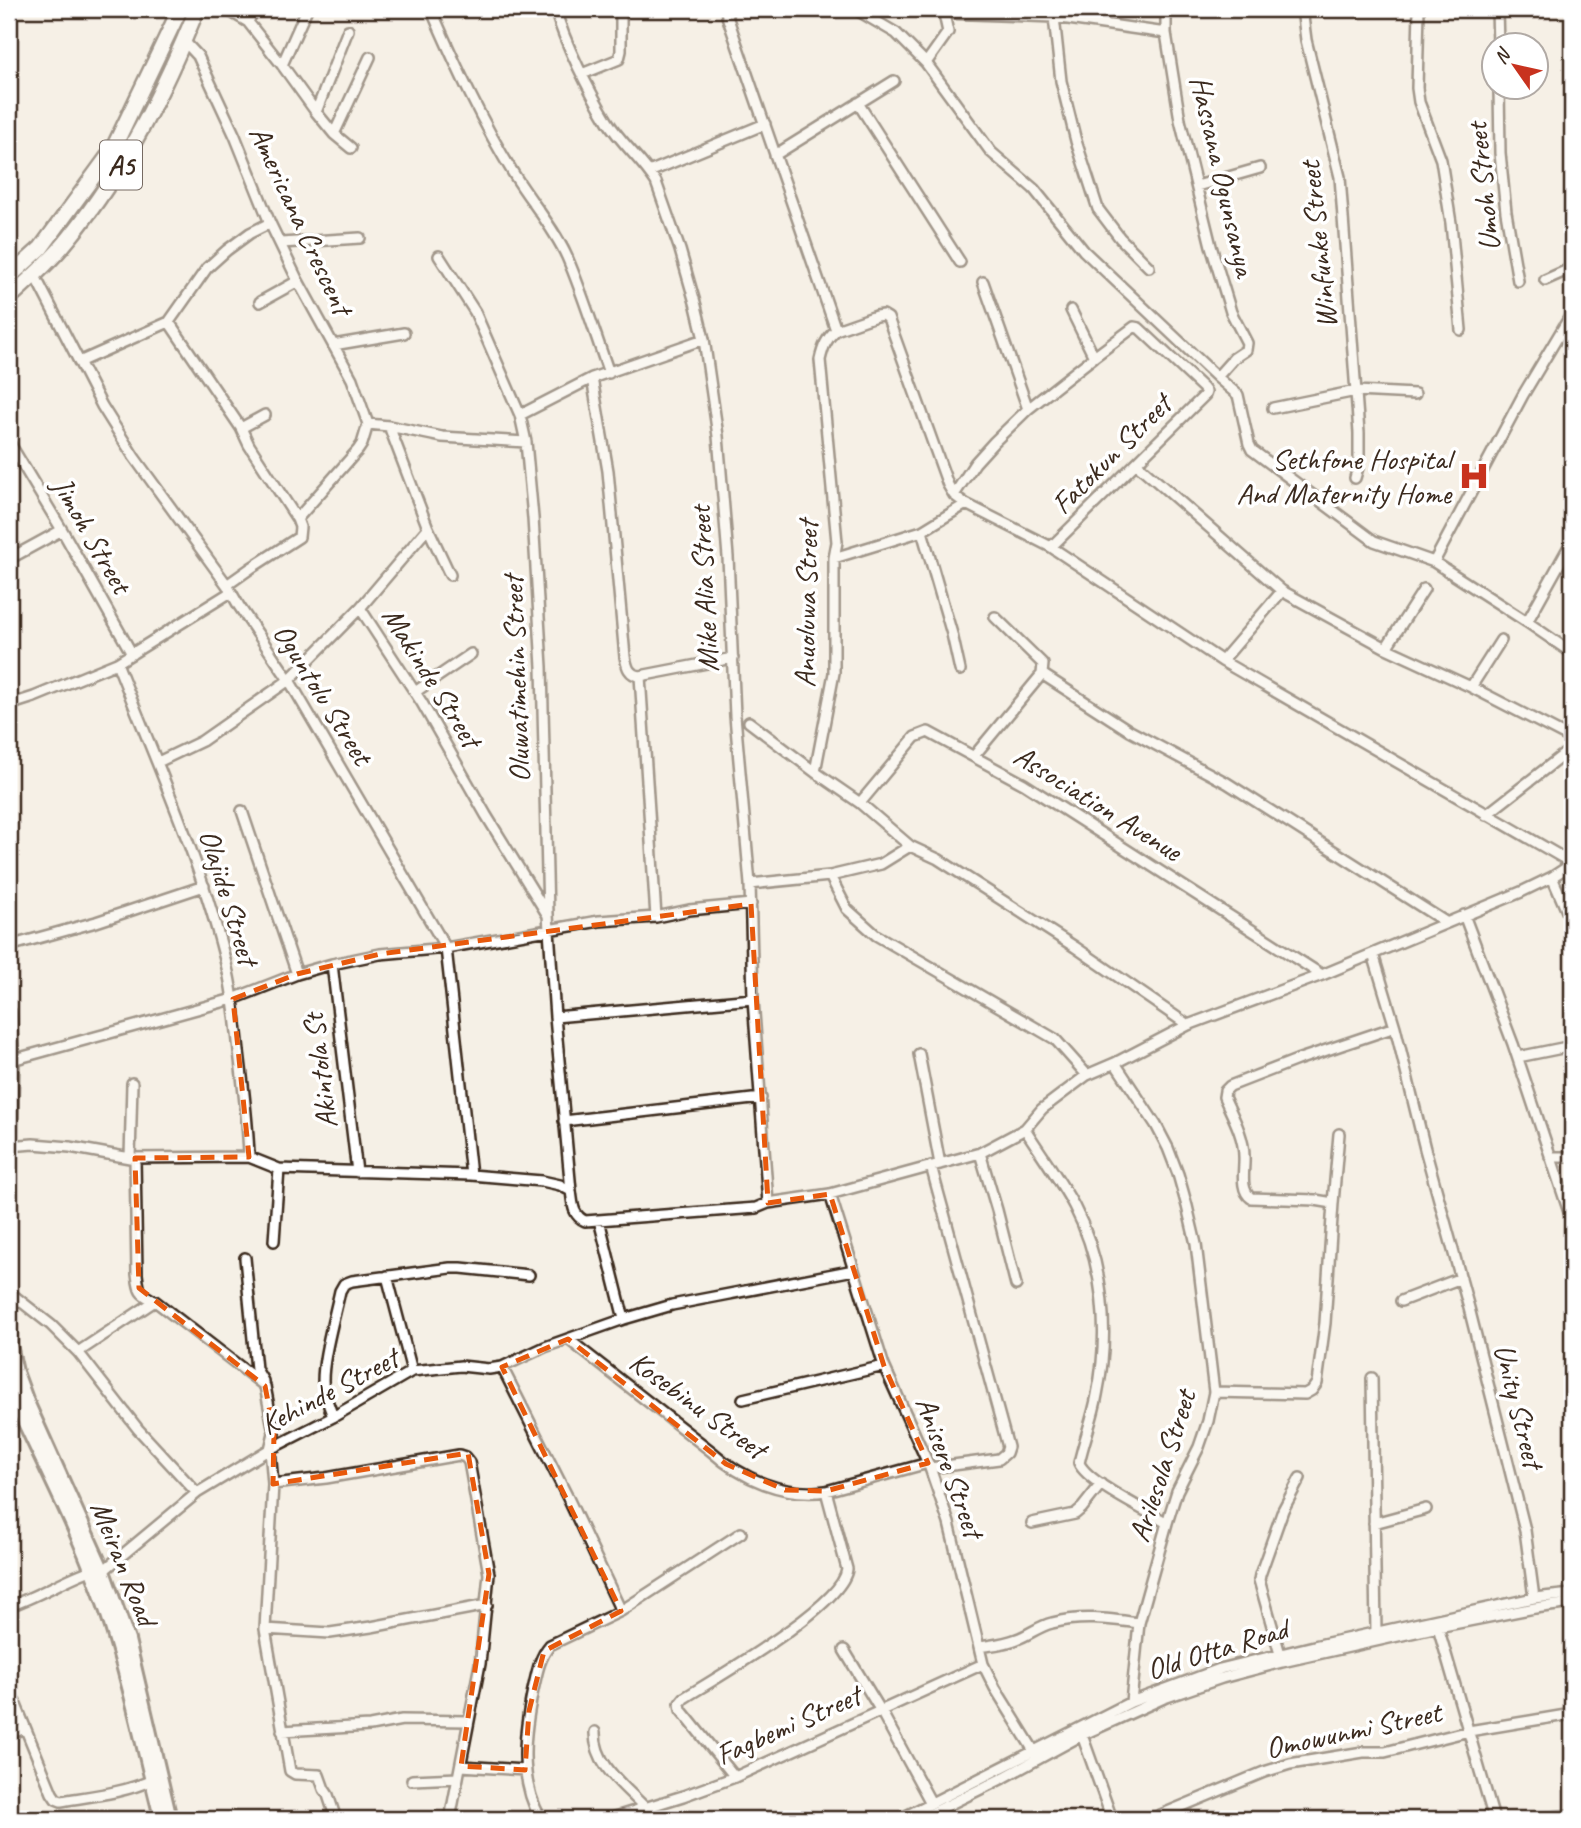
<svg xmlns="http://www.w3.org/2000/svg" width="1581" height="1828" font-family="Caveat,sans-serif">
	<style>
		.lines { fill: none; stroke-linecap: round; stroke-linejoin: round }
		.minor-casing { stroke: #3b2a1e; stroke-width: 14 }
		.major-casing { stroke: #3b2a1e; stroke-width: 18 }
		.highway-casing { stroke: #3b2a1e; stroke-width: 19 }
		.minor { stroke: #fff; stroke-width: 9 }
		.major { stroke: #fff; stroke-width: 12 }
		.highway { stroke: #fff; stroke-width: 14 }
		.marked { fill: none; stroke: #e8590c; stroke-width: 5; stroke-dasharray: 14 9; stroke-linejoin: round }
		.labels { text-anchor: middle; stroke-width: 7; stroke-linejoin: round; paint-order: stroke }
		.shield { fill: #fff; stroke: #766a62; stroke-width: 2 }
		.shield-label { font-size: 28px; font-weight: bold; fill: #3b2a1e }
		.street-label { font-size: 30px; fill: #3b2a1e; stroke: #fff }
		.poi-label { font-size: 30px; fill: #3b2a1e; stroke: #fff; text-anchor: end }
	</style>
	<rect width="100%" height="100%" fill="#f5f0e6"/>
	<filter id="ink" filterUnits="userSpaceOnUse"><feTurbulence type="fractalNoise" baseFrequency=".0143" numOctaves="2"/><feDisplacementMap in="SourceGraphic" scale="14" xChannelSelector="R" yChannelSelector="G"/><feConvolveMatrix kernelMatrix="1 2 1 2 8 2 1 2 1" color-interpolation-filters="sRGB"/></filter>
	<g filter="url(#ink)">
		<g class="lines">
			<g class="minor-casing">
				<path id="minor" d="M226,9L248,22L282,65L316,112L334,134L351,148
					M431,9C456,66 482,123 515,176C532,203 554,228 567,257C583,294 595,334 609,373
					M555,9C565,44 589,91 608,122C622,144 642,160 656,182L680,250L696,306L704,339L718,436L728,557L735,716L750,884L753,999L768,1203
					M726,9L727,16L836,330C826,339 823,347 820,360L837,542L834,558V673L815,772L860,803L910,846L938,859L1075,947L1188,1025
					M855,9L896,33L926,63L991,152L1034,189L1084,251L1217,377L1238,395L1249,444L1252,450L1374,541L1434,562L1527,622L1572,653
					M1055,9L1054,17L1061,81L1076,141L1098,209L1120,238L1149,267
					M1166,9V33L1180,120L1211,246L1231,312L1247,343L1246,350L1234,358L1217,377
					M1302,9L1306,40L1340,177L1359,433V464L1355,478
					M1419,9L1417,88L1419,102L1441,160L1451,223L1461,330
					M1497,9L1498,46
					M944,13L1054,17L1166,33
					M248,22L254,9
					M184,41L198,56L203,67L235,136L270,223L298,281L352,379L368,424
					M926,63L948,32L943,10
					M282,65L307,9
					M582,74L619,59L621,51V9
					M1499,88L1500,153L1506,212L1518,281
					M858,103L960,262
					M316,112L348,30
					M334,134L370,57
					M775,155L894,81
					M649,172L765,124
					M1197,186L1260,168
					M281,243L360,238
					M439,256L475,312L520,415L526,442L533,518L542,667L548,915L555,1017L571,1191
					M34,274L102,406L134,457L227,585L239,606L289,680L446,948L471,1175
					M1545,280L1572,268
					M983,282L1028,409
					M260,302L298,281
					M169,322L241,428L249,445L297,519L300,527L299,537L251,568L227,585
					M836,330L876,316L883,315L888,318L948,485L954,495L966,504L1051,547L1222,661L1572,863
					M333,345L404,333
					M79,362L169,322L207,268L227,250L250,233L270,223
					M592,378L608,471L625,657C627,667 629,675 640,676L656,917
					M1273,408L1356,391L1415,394
					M520,415L592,378L704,339
					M389,426L428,528L450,575
					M241,428L265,415
					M9,442L62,530L132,654
					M1137,464L1282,591L1386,648L1471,687L1572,739
					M954,495L975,463L994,442L1028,409L1094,357L1071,310
					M297,519L358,450L362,444L368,424L389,426L442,437L526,442
					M922,531L952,634L960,670
					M1051,547L1205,395L1206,392L1203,388L1139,328L1134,327L1094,357
					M834,558L922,531L966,504
					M9,559L62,530
					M1434,562L1523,395L1572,313
					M360,608L422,703L486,815L547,914
					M1527,622L1572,541
					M1386,648L1424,589
					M1222,661L1282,591
					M117,663C157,765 203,865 228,972C234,998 236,1025 239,1051C243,1086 248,1121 249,1157
					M1042,674L1130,731L1227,783L1447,923
					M640,676L733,658
					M1471,687L1501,640
					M415,692L471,654
					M9,705L34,697L117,663L231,592
					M749,722L815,772
					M974,756L1042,674L1043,664L995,617
					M158,762L202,741L289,680L360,608L428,528
					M860,803L915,737L928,732L1024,784L1322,975
					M242,811L297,974
					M1486,815L1572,748
					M830,876L881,864L910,846
					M1552,877L1572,923
					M750,884L830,876L847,909L876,935L1055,1039L1087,1075
					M1464,915L1513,1044L1572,1221
					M9,946L96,922L204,886
					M1373,954L1395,1027L1425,1149L1469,1308L1525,1530L1534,1598
					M332,964L357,1172
					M555,1017L753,999
					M919,1054L940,1164
					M1518,1057L1572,1046
					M12,1060L233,999L297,974L332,964L380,954L446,948L599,921L656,917L689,910L751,904
					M1115,1063L1156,1125L1168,1148L1178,1174L1187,1206L1196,1244L1214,1392L1208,1421L1199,1447L1177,1491L1167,1523L1139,1623L1131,1702
					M564,1121L761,1098
					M1025,1129C1041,1154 1060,1180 1074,1206C1104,1263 1110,1333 1097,1395C1093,1418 1084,1440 1079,1463C1088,1483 1146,1510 1167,1523
					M10,1146L33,1144L70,1147L130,1158L249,1157L279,1169L471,1175L542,1181L560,1185L571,1191C573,1203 572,1215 585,1221L756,1208L768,1203L830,1194L980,1153L1025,1129L1042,1109L1087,1075L1115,1063L1188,1025L1322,975L1521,892L1552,877L1572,864
					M980,1153L997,1210L1016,1285
					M1550,1157H1572
					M130,1158L132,1083
					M135,1158L137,1274C139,1291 139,1294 155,1301L265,1386L274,1433L270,1449L273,1484L265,1629L290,1771L295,1774L319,1775L324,1789L328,1795L336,1819
					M830,1194L884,1366L930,1468L949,1523L983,1664L995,1688L1034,1751
					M1333,1203L1339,1134
					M599,1220L624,1319
					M274,1241L279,1169
					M245,1258L256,1369L263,1381
					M387,1276L412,1371
					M9,1292L51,1325L78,1352L138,1429L197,1493
					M1401,1301L1461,1278
					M568,1339L711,1451C742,1479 784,1497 826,1491L928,1463
					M78,1352L155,1301
					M502,1367L567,1496L621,1611
					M1372,1378L1376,1632
					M1214,1392L1305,1394L1312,1390L1317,1383L1325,1323L1333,1203L1315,1200L1251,1198C1239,1189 1245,1169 1244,1156C1244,1136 1232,1115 1224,1097L1225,1091L1230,1086L1297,1060L1395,1027
					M743,1399L884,1366
					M333,1417C330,1408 326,1399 324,1390C319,1369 335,1315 340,1291L344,1284L352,1281L450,1268H461L529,1275
					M930,1468L999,1459L1006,1453L1008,1447L931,1166
					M273,1484L326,1478L459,1455L465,1457L469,1462L489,1574L480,1664L450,1819
					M1032,1523L1075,1514L1082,1508L1101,1484
					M1374,1523L1426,1509
					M103,1571L197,1493L270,1449L333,1417L412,1371L461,1366L489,1369L502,1367L545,1347L624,1319L672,1305L854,1270
					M9,1606C37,1597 63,1580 91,1570
					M1438,1627L1494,1819
					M265,1629L330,1633L371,1627L487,1605
					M979,1647C992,1645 1005,1644 1017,1639C1029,1635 1039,1626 1052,1623C1081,1615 1109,1619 1139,1623
					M844,1650L881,1711L931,1803
					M1280,1654L1259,1580L1260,1575L1283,1510L1300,1478
					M9,1688L52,1793L56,1799L61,1801C91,1796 124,1793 152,1780
					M282,1731L370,1726L402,1720L468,1721
					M595,1732C594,1770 634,1792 655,1819
					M9,1734L25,1728
					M1082,1735L1112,1819
					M461,1766L525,1770
					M735,1777L681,1710L680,1703L684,1698C716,1678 844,1605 847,1569L826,1491
					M412,1780L458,1778
					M541,1819C518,1780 524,1733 533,1690C537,1673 539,1658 550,1645L621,1611L741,1533
					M609,1819L683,1796L735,1777L983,1664
					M900,1819L1131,1702L1220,1669L1314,1646L1534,1598L1572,1594
					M920,1819L1003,1778L1082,1735L1164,1698L1222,1678L1282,1662L1438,1627L1535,1608L1572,1603
					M1151,1819L1264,1772L1290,1764L1363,1752H1385L1469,1731L1572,1714
					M1532,1819L1572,1815"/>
			</g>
			<g class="major-casing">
				<path id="major" d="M9,1013L12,1060L9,1178
					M9,1334L10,1345L16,1372L27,1402L103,1571L128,1640L170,1819
					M9,1382L17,1406C48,1473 84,1542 107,1612C129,1678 143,1746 160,1813"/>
			</g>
			<g class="highway-casing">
				<path id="highway" d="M9,277L41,248L112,151L180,9
					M9,298C30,279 52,260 70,237C125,169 164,90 197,9"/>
			</g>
			<use href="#minor" class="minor"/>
			<use href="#major" class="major"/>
			<use href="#highway" class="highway"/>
		</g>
	</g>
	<path d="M0 0H1581V1828H0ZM751,904L768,1203L830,1194L884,1366L928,1463L826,1491L785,1490L726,1464L568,1339L502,1367L621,1611L544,1651L529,1711L525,1770L461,1766L489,1574L468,1453L273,1484L274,1433L265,1386L139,1288L135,1158L249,1157L233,999L297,974L380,954Z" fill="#f5f0e6" fill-opacity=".55" fill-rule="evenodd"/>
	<path class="marked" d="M751,904L768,1203L830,1194L884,1366L928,1463L826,1491L785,1490L726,1464L568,1339L502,1367L621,1611L544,1651L529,1711L525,1770L461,1766L489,1574L468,1453L273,1484L274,1433L265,1386L139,1288L135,1158L249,1157L233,999L297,974L380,954Z"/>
	<defs>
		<g id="hospital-bare" transform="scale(2.415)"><path d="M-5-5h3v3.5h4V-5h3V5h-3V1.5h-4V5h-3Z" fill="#c8321e" stroke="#fff" stroke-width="2.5" paint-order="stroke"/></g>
	</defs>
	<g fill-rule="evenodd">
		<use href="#hospital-bare" x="1474" y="476"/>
	</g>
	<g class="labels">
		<rect class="shield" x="100" y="140.5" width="42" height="49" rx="5"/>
		<g class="shield-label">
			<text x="121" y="175">A5</text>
		</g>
		<g class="street-label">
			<text transform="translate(1223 176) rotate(77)" y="10">Hassana Ogunsanya</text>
			<text transform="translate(1483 187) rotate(-96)" y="10">Umoh Street</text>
			<text transform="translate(301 220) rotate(65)" y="10">Americana Crescent</text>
			<text transform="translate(1318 245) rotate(-96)" y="10">Winfunke Street</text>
			<text transform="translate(1111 454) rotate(-45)" y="10">Fatokun Street</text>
			<text transform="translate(92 535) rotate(60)" y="10">Jimoh Street</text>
			<text transform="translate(704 589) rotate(-93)" y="10">Mike Alia Street</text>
			<text transform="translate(806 604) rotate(-89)" y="10">Anuoluwa Street</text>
			<text transform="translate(432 677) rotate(58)" y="10">Makinde Street</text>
			<text transform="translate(516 679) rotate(-92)" y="10">Oluwatimehin Street</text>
			<text transform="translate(323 694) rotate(58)" y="10">Oguntolu Street</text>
			<text transform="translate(1098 803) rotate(32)" y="10">Association Avenue</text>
			<text transform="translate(229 897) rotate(73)" y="10">Olajide Street</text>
			<text transform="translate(320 1071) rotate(-97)" y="10">Akintola St</text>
			<text transform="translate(329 1391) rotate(-28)" y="10">Kehinde Street</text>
			<text transform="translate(698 1405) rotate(36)" y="10">Kosebinu Street</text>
			<text transform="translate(1519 1406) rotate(76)" y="10">Unity Street</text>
			<text transform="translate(1162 1466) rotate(-72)" y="10">Arilesola Street</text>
			<text transform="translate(950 1467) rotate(70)" y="10">Anisere Street</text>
			<text transform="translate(124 1563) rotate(68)" y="10">Meiran Road</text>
			<text transform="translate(1217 1649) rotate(-17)" y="10">Old Otta Road</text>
			<text transform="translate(788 1725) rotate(-24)" y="10">Fagbemi Street</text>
			<text transform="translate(1353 1730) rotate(-12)" y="10">Omowunmi Street</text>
		</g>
		<g class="poi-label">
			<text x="1451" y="469">Sethfone Hospital<tspan x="1451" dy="34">And Maternity Home</tspan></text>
		</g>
	</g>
	<rect width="1581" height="1828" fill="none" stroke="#fff" stroke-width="35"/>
	<rect x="18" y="18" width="1546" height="1793" fill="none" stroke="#3b2a1e" stroke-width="2.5" filter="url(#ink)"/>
	<g transform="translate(1515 66) rotate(304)"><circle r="33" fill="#ffffff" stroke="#b1aaa5" stroke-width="2"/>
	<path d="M0-5L12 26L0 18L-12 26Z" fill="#c8321e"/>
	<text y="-10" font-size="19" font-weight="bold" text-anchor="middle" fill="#3b2a1e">N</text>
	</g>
</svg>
